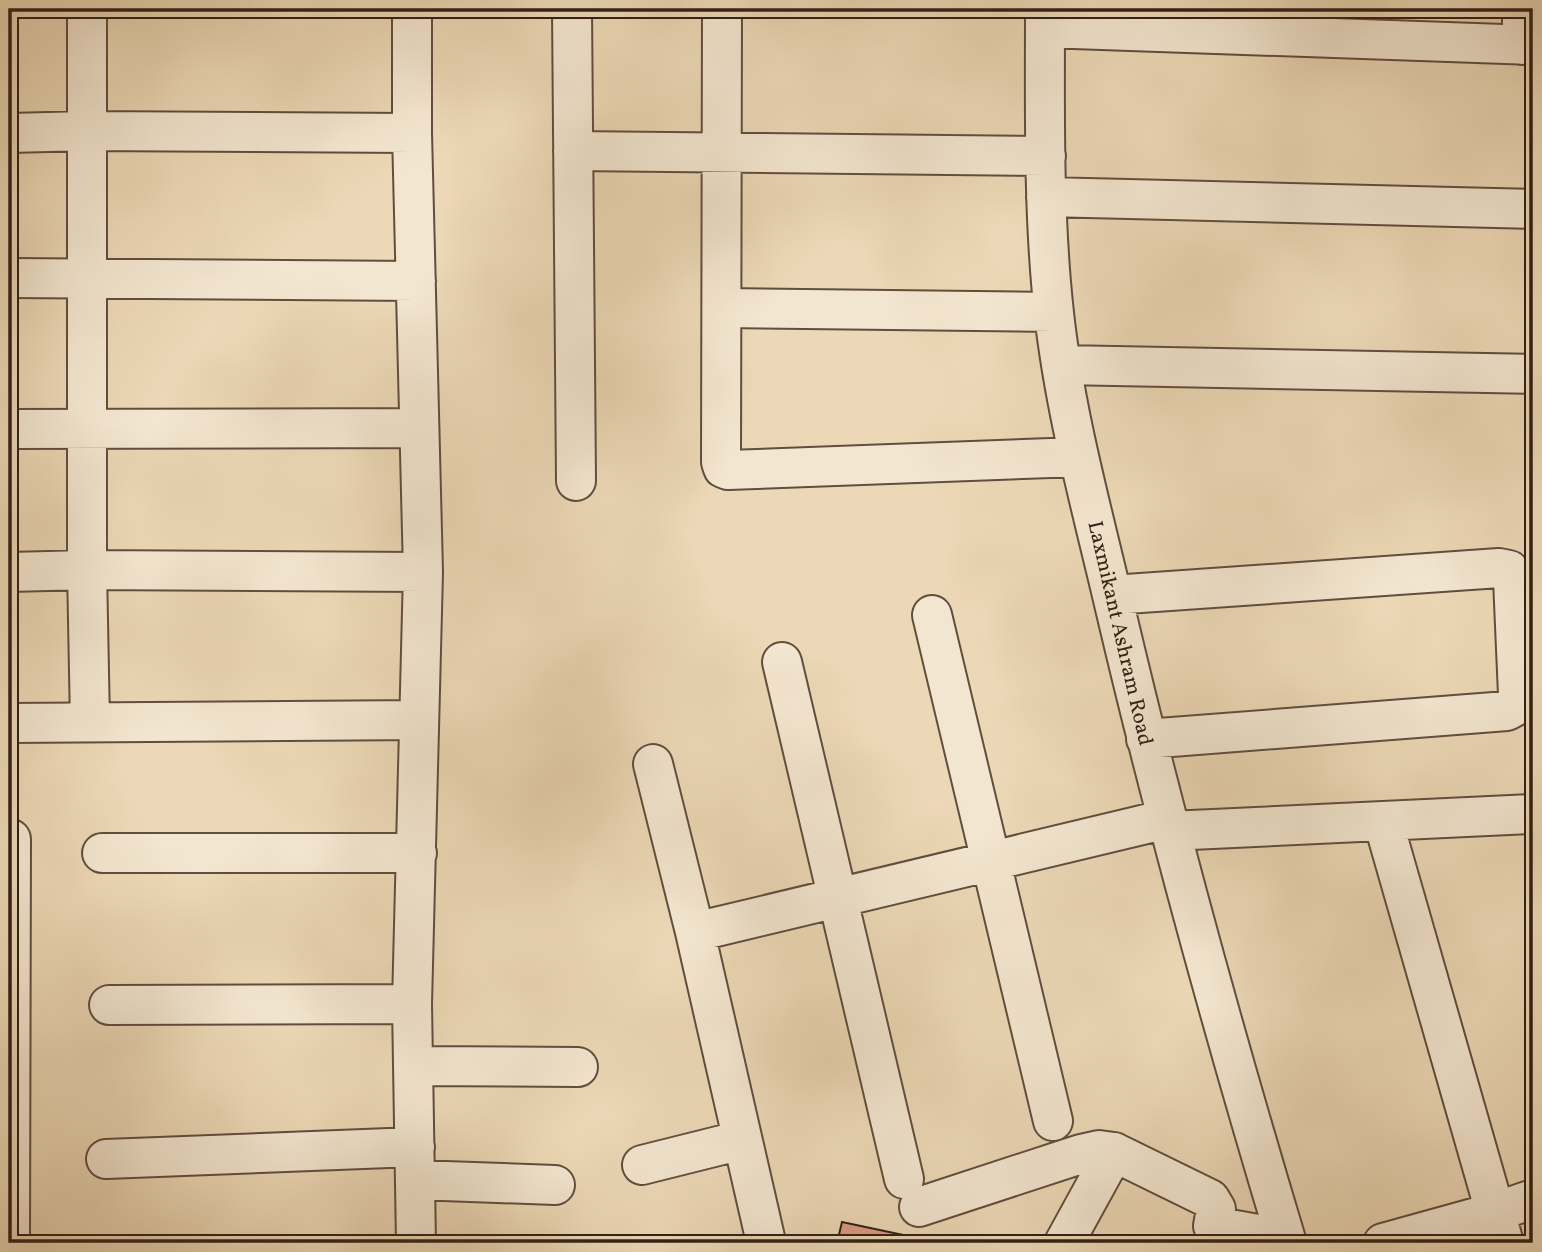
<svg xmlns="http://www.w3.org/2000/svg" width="1542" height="1252" font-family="Vollkorn,serif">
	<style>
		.building { fill: #dd9b81; stroke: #312016; stroke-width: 2 }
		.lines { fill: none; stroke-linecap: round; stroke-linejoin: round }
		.minor-casing { stroke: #604e3e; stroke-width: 42 }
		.minor { stroke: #f3e6d0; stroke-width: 38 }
		.labels { text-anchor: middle; stroke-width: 5; stroke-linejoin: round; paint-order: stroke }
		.street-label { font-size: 21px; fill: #312016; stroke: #f3e6d0 }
	</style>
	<rect width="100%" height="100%" fill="#ecd8b6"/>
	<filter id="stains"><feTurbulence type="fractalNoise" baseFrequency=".00286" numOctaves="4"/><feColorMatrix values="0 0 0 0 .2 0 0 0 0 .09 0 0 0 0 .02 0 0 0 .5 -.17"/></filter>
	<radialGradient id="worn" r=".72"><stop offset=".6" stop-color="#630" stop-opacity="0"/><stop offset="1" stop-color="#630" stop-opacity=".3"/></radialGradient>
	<path class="building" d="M842,1222L941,1243H837Z"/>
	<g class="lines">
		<g class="minor-casing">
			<path id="minor" d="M87,9V570L90,722
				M412,9V133L423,572L412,1004L416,1243
				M572,9L576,481
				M722,9L721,462L723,468L728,470L1079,457
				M1045,9C1045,109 1043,214 1054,313C1065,414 1093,513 1116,612C1166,824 1224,1034 1287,1243
				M1045,28L1533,45
				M1522,45V9
				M9,133L87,131L412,133
				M573,151L1046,156
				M1046,197L1533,209
				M9,278L416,281
				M722,308L1054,312
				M1062,365L1533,374
				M9,429L419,428
				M9,572L87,570L423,572
				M1112,595L1499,568L1509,570L1513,579L1518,695L1516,706L1507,711L1146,739
				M932,615L1053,1121
				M782,662L904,1179
				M9,723L419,720
				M653,764L695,932L766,1242
				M1383,821L1504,1243
				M1169,831L1533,814
				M102,853H417
				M695,932L1167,819
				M109,1005L412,1004
				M414,1066L578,1067
				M106,1159L415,1147
				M642,1165L742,1140
				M416,1180L555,1185
				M919,1207L1081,1154L1099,1150L1114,1152L1210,1199L1216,1209L1213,1226L1285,1239
				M10,1243L11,839
				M1064,1243L1114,1152
				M1383,1243L1495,1212L1533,1199"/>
		</g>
		<use href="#minor" class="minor"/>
	</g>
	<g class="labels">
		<g class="street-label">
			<text transform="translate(1121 633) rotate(77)" y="7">Laxmikant Ashram Road</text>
		</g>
	</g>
	<rect width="1542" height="1252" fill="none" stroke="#ecd8b6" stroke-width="35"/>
	<rect x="10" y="10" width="1521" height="1231" fill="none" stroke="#312016" stroke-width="3.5"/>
	<rect x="18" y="18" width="1507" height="1217" fill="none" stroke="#312016" stroke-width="2"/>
	<rect width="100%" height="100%" filter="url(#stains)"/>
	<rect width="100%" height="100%" fill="url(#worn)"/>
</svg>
